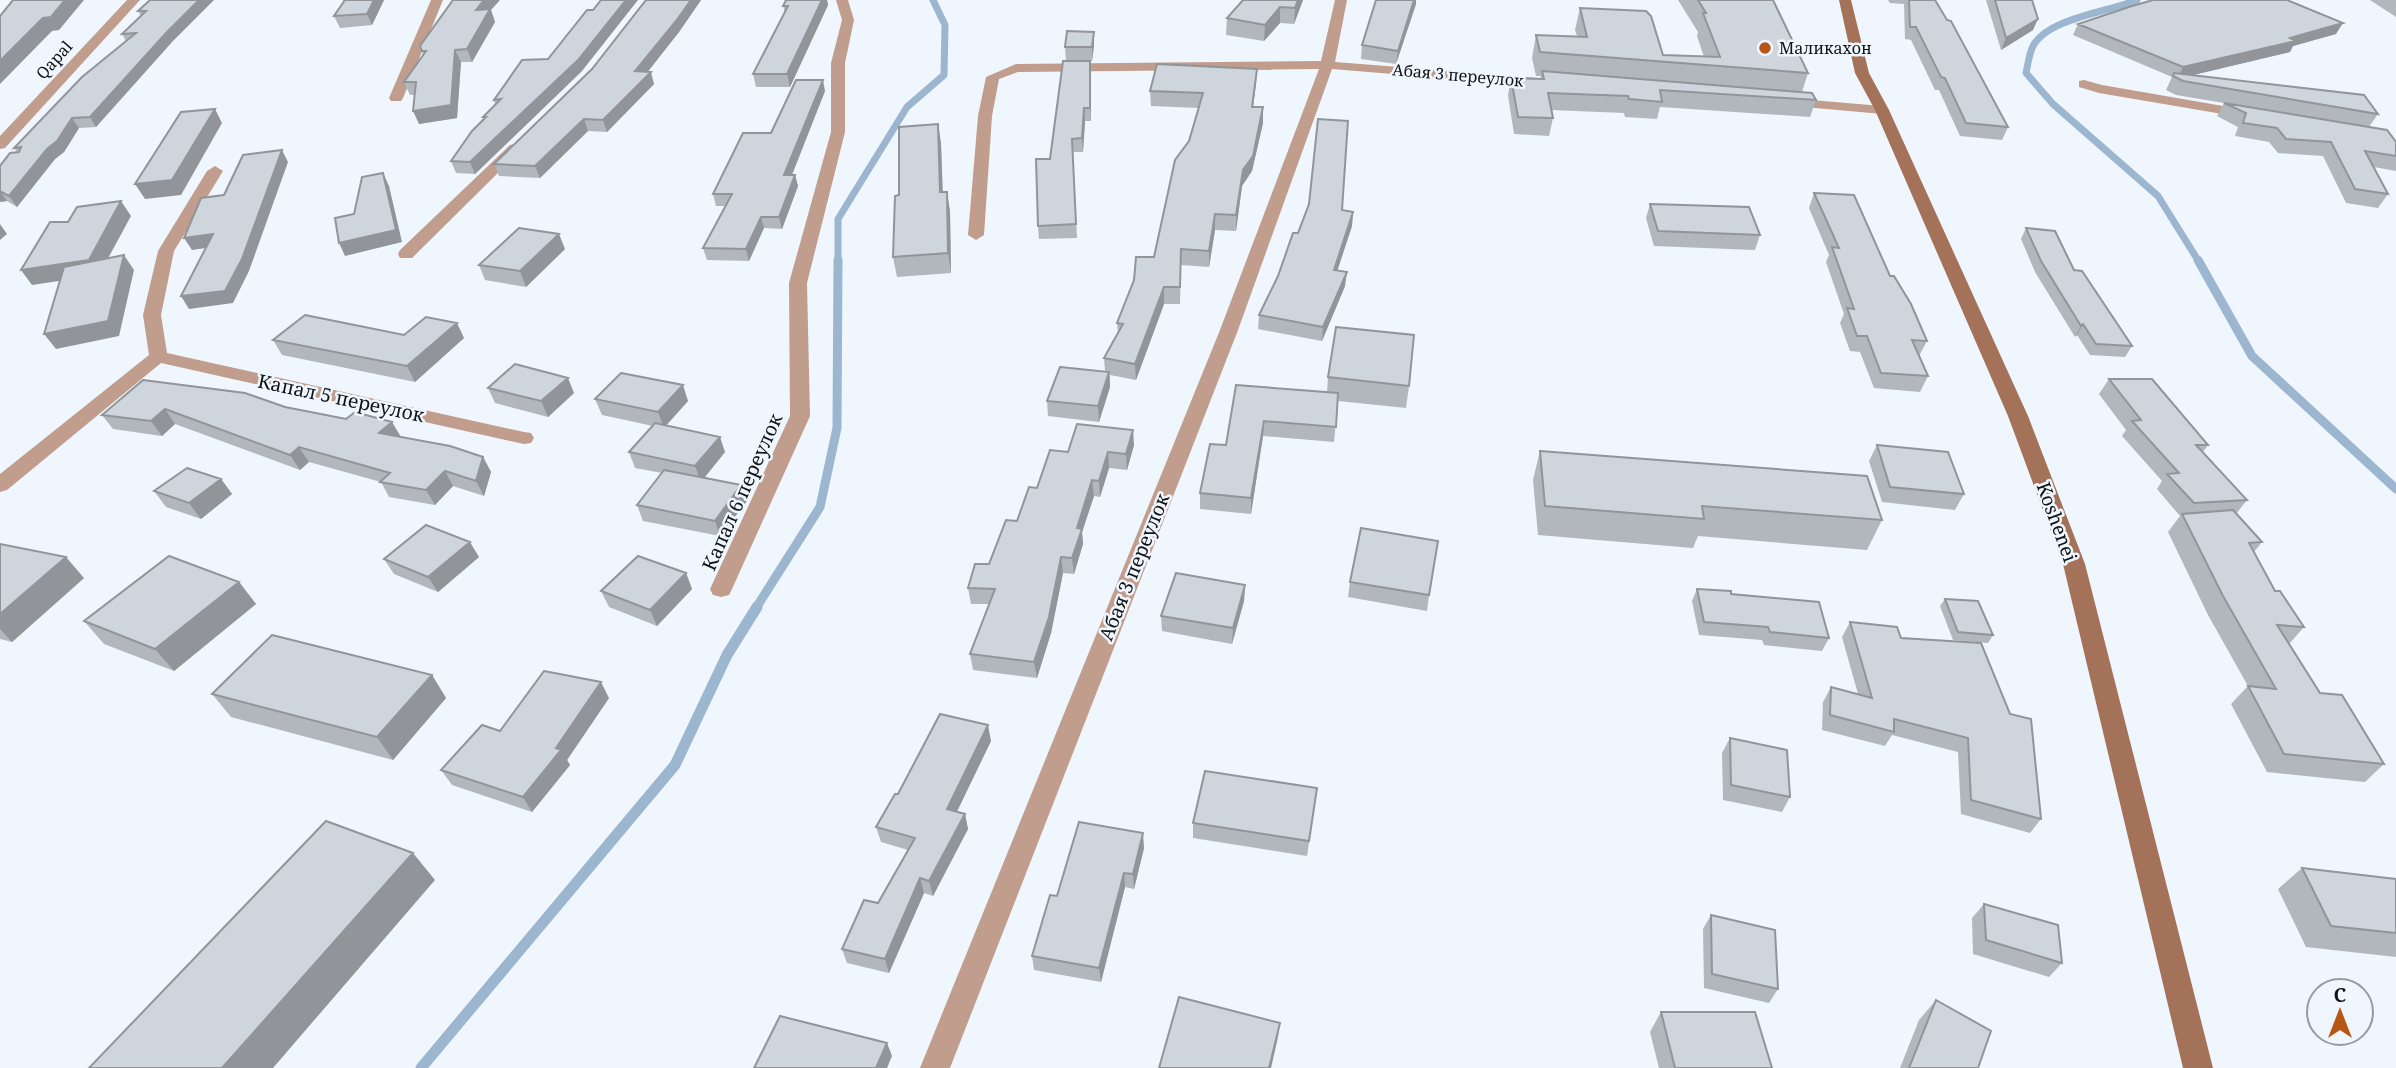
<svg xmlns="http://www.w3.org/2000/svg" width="2396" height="1068" font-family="'Noto Serif',serif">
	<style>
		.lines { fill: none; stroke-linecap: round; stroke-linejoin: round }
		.stream-far2 { stroke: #9cb6d0; stroke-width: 7 }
		.stream-far1 { stroke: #9cb6d0; stroke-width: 9 }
		.stream { stroke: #9cb6d0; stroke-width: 11 }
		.minor { fill: #c09d8c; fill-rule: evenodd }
		.secondary { fill: #a47259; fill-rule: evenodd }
		.wall { fill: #b2b7bd }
		.shaded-wall { fill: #91959a }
		.building { fill: #cfd5dc; stroke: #91959a; stroke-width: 2 }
		.poi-dot { fill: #b75615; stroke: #eff6fd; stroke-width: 2.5 }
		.labels { text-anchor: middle; stroke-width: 5; stroke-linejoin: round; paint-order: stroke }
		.far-poi-label { font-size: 16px; fill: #111315; stroke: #eff6fd; text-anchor: start }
		.far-street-label { font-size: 16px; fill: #111315; stroke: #eff6fd }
		.street-label { font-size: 19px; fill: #111315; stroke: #eff6fd }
	</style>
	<rect width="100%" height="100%" fill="#eff6fd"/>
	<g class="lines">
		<path class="stream-far2" d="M2137,0C2109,12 2048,18 2033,46C2029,54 2028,64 2026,73L2053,104L2158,196L2199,262
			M838,262V219L907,107L944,75L945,25L933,0"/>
		<path class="stream-far1" d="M2198,260L2252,356L2396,489
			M756,608L820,507L837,428L838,260"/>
		<path class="stream" d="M421,1068L675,765L727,655L757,607"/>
		<path class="minor" d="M127,0H140L5,148L0,149V136Z
			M431,0H443L403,98L401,101H391L389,98Z
			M836,0H848L854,20L845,63V132L807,283L810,416L732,589L729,595L721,597L713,595L710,589L790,416L789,283L831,132V63L842,20Z
			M1335,0H1347L1335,62L1538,78L1545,82L1538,86L1332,69L1238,330L950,1068H920L1220,330L1319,69L1018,72L999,79L992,116L984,235L976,240L968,235L978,116L986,77L1016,64L1321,61Z
			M2084,80L2102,85L2246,110L2253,114L2246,118L2099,93L2079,87V81Z
			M1787,98L1882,106L1889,110L1882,114L1782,105V99Z
			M515,144L522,148L520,151L412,258H400L398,254L400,250L510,145Z
			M215,166L223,171L174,251L161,315L167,353L524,432L531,433L534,438L531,443L524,444L161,363L7,490L0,492V474L149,355L143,315L158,251L207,171Z"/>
		<path class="secondary" d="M1839,0H1851L1869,73L1889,110L2028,416L2085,564L2213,1068H2183L2063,564L2008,416L1875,110L1855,73Z"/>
	</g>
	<path class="wall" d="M150,0L172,42L96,127L79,128L64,152L55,159L17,207L7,201L0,202V166L17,152L14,148L126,41L122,34L141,16L138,11Z
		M343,0H384L372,25L340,28L334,16L344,2Z
		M646,0H701L679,32L647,72L654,84L607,132L588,131L540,178L499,176L494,164L592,69Z
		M786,0H827L828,5L790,87H756L753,74L785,12L783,6Z
		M1303,0L1294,24L1280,23L1264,41L1226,35L1227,18Z
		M1678,0H1773L1808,73L1802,92L1816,100L1810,117L1660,107L1657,119L1625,117L1624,113L1551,110L1553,118L1549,136L1514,134L1508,95L1511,78L1540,79L1541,76H1536L1532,58L1536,35L1577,36L1575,30L1580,8L1663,55L1704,57L1697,36L1698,32Z
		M1888,0H1935L2008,127L2002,140L1960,136L1939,90H1935L1911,40L1905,39L1904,4L1890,3Z
		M1986,0H2032L2033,30L2001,50Z
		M2370,0H2396V17Z
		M1416,4L1396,64L1361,59L1362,45Z
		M491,10L495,22L472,62H461L457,118L419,124L415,95H410L404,82L423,55L420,46Z
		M2078,24L2336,34L2293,46L2290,52L2191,75L2378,114L2369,127L2396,142V171L2374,167L2388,194L2378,208L2346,203L2323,156L2278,153L2269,142L2235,136L2238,127L2217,116L2224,103L2176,95L2166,90L2172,77L2073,35Z
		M1094,45L1092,61H1066L1065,47Z
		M1090,61L1091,121H1085L1083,152H1073L1077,238L1039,239L1038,226L1050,159Z
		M582,71L475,174L456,173L451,161L484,119L483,117L495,104L494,100Z
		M1256,83L1253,107L1263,123L1252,171L1242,186L1236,231L1215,230L1209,267L1181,265L1180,304H1164L1136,380L1110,375V387L1099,422L1048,416L1047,401L1105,371L1104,358L1118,333L1117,323L1134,280L1154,257L1199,108L1151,106L1150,91Z
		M825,91L792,175H795L798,186L782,229L764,228L749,261L707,260L703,248L726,206H716L713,194L771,133Z
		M938,124L941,144L943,192H947L950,212L951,273L897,277L893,257L899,195Z
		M1814,193L1890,276L1927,341L1919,356L1928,376L1920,392L1874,388L1860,352L1850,351L1840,323L1844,314L1826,262L1829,255L1809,208Z
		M1650,204L1760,235L1755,250L1654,246L1646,218Z
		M1342,210L1353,212L1352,226L1337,270L1345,286L1322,341L1258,329L1259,315L1298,233Z
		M2026,228L2074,270L2132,346L2125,357L2090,355L2077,335L2075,337L2035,272L2021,239Z
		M565,249L526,287L485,280L479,265Z
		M404,335L464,338L415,382L282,355L273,340Z
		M1328,377L1409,386L1406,408L1338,401L1334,442L1263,436L1251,514L1200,509V493L1226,445L1236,385L1327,392Z
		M2109,379L2208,445L2203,452L2247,500L2236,514L2262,542L2254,552L2275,591L2304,627L2289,644L2320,693L2384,764L2365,782L2267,772L2231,704L2248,686L2208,615L2168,532L2180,516L2157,489L2162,481L2122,436L2126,430L2099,394Z
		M143,380L285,407L483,457L491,472L484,496L453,486L435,505L389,497L381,482L309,462L300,470L175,424L162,436L113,429L102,415Z
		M488,388L574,393L548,417L495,403Z
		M595,399L688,401L666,425L725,452L704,478L747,501L720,536L643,521L637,505L662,473L635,468L629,452L653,426L602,415Z
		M1134,445L1127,470L1109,468L1100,497L1094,496L1082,532L1083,544L1074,574L1063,573L1051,633L1037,678L973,670L970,654L989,604H971L968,588L989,564L1037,488L1068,452Z
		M1877,445L1964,494L1955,510L1882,502L1869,461Z
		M1540,451L1882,520L1867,550L1698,536L1693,548L1538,535L1533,480Z
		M221,479L232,494L201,519L166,507L154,491Z
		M0,544L84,578L12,642L0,639Z
		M479,557L438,592L394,574L384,559Z
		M686,573L692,589L657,626L609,607L601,591Z
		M239,582L256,604L174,671L104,644L84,621Z
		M1350,582L1429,595L1427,611L1348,597Z
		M1245,585L1244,601L1232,644L1162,631L1161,616Z
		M1697,589L1731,594L1829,638L1822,651L1764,645L1762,640L1699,635L1692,601Z
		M1945,599L1993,635L1988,643L1953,640L1940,606Z
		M1850,622L1901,638L2041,819L2030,833L1961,814L1958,752L1892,735L1885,746L1822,730L1823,702L1831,687L1858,694L1842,637Z
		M432,675L446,698L393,760L231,717L212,694Z
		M609,698L567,760L570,765L532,812L452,785L441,770L500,731Z
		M1730,738L1790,797L1782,812L1723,800L1722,753Z
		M991,741L957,811L965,814L968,829L933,896L924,893L889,973L847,963L842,949L878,903L908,850L881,842L876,827L898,794Z
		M1315,803L1307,856L1193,838V823Z
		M1144,848L1134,889L1125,887L1101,982L1034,970L1032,956L1057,896Z
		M2302,868L2396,879V957L2306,947L2278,889Z
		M1984,904L2062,963L2049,977L1973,954L1972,918Z
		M1711,915L1778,989L1769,1003L1704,988L1703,929Z
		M1936,1000L1978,1068H1900L1919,1020Z
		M1661,1012L1772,1068H1659L1650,1032Z"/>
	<path class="shaded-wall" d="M65,0H84L59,30L52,31L0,84V61L43,18Z
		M199,0H214L172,42L96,127L90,117L167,32Z
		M374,0H384L372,25L367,14Z
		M484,0H500L491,10L495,22L472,62L467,49L476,10Z
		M626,0H638L582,71L475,174L470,162Z
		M691,0H701L679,32L639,83L635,71Z
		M822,0H827L828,5L790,87L787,74Z
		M1298,0H1303L1294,24L1295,8Z
		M1414,0H1416V4L1396,64L1398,51Z
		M1280,7V23L1264,41L1265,25Z
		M2038,19L2033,30L2001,50L2006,38Z
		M2343,23L2336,34L2293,46L2290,52L2177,79L2183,67Z
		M1094,32V45L1092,61V47Z
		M455,50L461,62L457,118L419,124L413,111Z
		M1090,61L1091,74V121L1090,108Z
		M1257,69L1256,83L1251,122L1252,107Z
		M651,72L654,84L607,132L603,120Z
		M823,80L825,91L787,187L784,175Z
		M1263,107V123L1252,171L1242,186L1236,231V215L1243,170Z
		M1084,108L1085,121L1083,152L1082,138Z
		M215,109L222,123L181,195L145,199L135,184Z
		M72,118L79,128L64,152L55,159L17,207L9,196Z
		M584,119L588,131L540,178L535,166Z
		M938,124L941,144L943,212L940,192Z
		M282,150L288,162L249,271L233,303L189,309L181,296Z
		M383,173L389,186L402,242L345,256L339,243Z
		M795,175L798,186L782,229L779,217Z
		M0,191L7,201L0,202Z
		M947,192L950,212L951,273L948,253Z
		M121,201L131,216L99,275L32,285L21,270Z
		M1353,212L1352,226L1333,284L1334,270Z
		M1215,214V230L1209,267V251Z
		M761,217L764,228L749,261L746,249Z
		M0,224L7,234L0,240Z
		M213,234L220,246L192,250L184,238Z
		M559,234L565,249L526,287L520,271Z
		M124,255L134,270L119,336L56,349L44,334Z
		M1347,272L1345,286L1322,341L1323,327Z
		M1164,287V304L1136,380L1135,364Z
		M457,323L464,338L415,382L407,366Z
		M2083,324L2077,335L2075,337L2081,326Z
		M1109,372L1110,387L1099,422L1098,406Z
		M568,378L574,393L548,417L541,401Z
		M683,385L688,401L664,428L658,412Z
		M165,409L175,424L162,436L151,421Z
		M1264,421L1263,436L1251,514V498Z
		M392,422L401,437L379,433Z
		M1133,430L1134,445L1127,470L1126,454Z
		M720,437L725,452L701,482L695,466Z
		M299,447L309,462L300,470L290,455Z
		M1108,452L1109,468L1100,497L1099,481Z
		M483,457L491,472L484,496L476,481Z
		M445,471L453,486L435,505L426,490Z
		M221,479L232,494L201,519L189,503Z
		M1092,480L1094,496L1082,532L1083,544L1074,574L1072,558L1077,528Z
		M741,485L747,501L720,536L715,521Z
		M470,542L479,557L438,592L428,577Z
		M66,557L84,578L12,642L0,629V614Z
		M1061,557L1063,573L1051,633L1037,678L1034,662Z
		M686,573L692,589L657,626L650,610Z
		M239,582L256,604L174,671L155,649Z
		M1245,585L1244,601L1232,644L1233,628Z
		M432,675L446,698L393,760L377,737Z
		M601,682L609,698L567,760L570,765L532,812L523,797Z
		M988,725L991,741L951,824L947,809Z
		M965,814L968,829L933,896L929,881Z
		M1143,833L1144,848L1134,889L1133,874Z
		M413,853L435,880L273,1068H222Z
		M1124,873L1125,887L1101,982L1099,968Z
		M920,878L924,893L889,973L885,959Z
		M1280,1023L1278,1037L1271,1068H1269Z
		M887,1043L892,1056L887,1068H876Z"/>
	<path class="building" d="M13,0H65L51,17L43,18L0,61V16Z
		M150,0H199L167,32L90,117L72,118L57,141L47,149L9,196L0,191V166L10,153L19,152L21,147L14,148L82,77L136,33L122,34L146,11H138Z
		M345,0H374L367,14L334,16Z
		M453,0H484L476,10L490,9L467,49L455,50L451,105L413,111L416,82H404L426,51H422L420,46Z
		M601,0H626L578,60L470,162L451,161L472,131L486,117H483L501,99L494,100L522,60L548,59L587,10H593Z
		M646,0H691L676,21L635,71L651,72L603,120L584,119L535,166L494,164L592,69Z
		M786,0H822L787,74H753L788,6H783Z
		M1243,0H1298L1295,8L1280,7L1265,25L1227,18Z
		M1376,0H1414L1398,51L1362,45Z
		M1698,0H1773L1808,73L1540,52L1536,35L1587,37L1580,8L1646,11L1651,16L1663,55L1720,57L1703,13H1706Z
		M1909,0H1935L1947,20L1951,21L2008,127L1966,123L1945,78L1941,77L1916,27H1910Z
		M1995,0H2032L2038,19L2006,38Z
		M2153,0H2287L2343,23L2290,38L2296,41L2183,67L2078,24L2132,6Z
		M1067,31L1094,32L1092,47H1065Z
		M1063,61H1090V108H1084L1082,138L1072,139L1076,224L1038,226L1036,159H1050Z
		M1157,64L1257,69L1252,107H1263L1253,156L1243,170L1236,215L1215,214L1209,251L1181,249L1180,287H1164L1135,364L1104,358L1123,324L1117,323L1134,280L1136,257H1154L1175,160L1189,141L1203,93L1150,91Z
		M1542,71L1812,93L1816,100L1660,90L1662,102L1629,99L1628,96L1548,93L1553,118L1518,117L1511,78L1544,79Z
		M2174,73L2364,95L2378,114L2183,81L2173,76Z
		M796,80H823L784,175H795L779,217H761L746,249L703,248L732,194H713L743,133H771Z
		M2224,103L2387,130L2396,142V156L2365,151L2388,194L2355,189L2331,142L2286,139L2277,128L2243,123L2246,113Z
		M215,109L172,180L135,184L181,112Z
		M1318,119L1348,121L1342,210L1353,212L1334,270L1347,272L1323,327L1259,315L1278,276L1293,233H1298L1309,204Z
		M938,124L940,192H947L948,253L893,257L895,196L899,195V127Z
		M282,150L242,259L225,291L181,296L213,234L184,238L201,198L224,195L243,155Z
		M383,173L396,230L339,243L335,218L354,214L362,177Z
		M1814,193L1854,195L1890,276H1894L1911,304L1927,341L1912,340L1928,376L1881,373L1867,336H1857L1847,308L1854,309L1832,247L1839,248Z
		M121,201L89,260L21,270L50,222H68L77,207Z
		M1650,204L1749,207L1760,235L1658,231Z
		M519,228L559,234L520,271L479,265Z
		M2026,228L2055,231L2074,270L2082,271L2132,346L2096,344L2083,324L2081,326L2041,261Z
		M124,255L108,321L44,334L64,267Z
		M305,315L404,335L426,317L457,323L407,366L273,340Z
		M1336,327L1414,335L1409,386L1328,377Z
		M515,364L568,378L541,401L488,388Z
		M1060,367L1109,372L1098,406L1047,401Z
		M621,373L683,385L658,412L595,399Z
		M2109,379H2152L2208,445H2196L2247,500L2194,503L2167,474L2179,473L2132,421L2141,420Z
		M143,380L245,393L285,407L346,419L355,412L392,422L379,433L450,446L483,457L476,481L445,471L426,490L380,482L390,473L299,447L290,455L165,409L151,421L102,415Z
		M1236,385L1338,393L1336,427L1264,421L1251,498L1200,493L1210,444L1226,445Z
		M655,423L720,437L695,466L629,452Z
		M1077,424L1133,430L1126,454L1108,452L1099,481L1092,480L1077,528L1082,529L1072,558L1061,557L1049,617L1034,662L970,654L995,589L968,588L975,564H989L1006,520L1017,521L1029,487L1037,488L1050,450L1068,452Z
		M1877,445L1948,452L1964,494L1890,487Z
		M1540,451L1867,476L1882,520L1702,506L1704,519L1545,506Z
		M187,468L221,479L189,503L154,491Z
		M664,470L741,485L715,521L637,505Z
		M2233,510L2262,542L2249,543L2275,591H2280L2304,627L2277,625L2320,693L2342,695L2384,764L2284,754L2248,686L2276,689L2223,596L2182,514Z
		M426,525L470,542L428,577L384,559Z
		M1361,528L1438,541L1429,595L1350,582Z
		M0,544L66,557L0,614Z
		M169,556L239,582L155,649L84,621Z
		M638,556L686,573L650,610L601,591Z
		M1176,573L1245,585L1233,628L1161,616Z
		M1697,589L1731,591V594L1819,602L1829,638L1770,632L1768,627L1704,622Z
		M1945,599L1978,601L1993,635L1958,632Z
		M1850,622L1897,627L1901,638L1981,643L2010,714L2031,719L2041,819L1971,800L1968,738L1894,719V732L1830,715L1831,687L1872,698Z
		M272,635L432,675L377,737L212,694Z
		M544,671L601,682L556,748L561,750L523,797L441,770L482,725L500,731Z
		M940,714L988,725L947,809L965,814L929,881L920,878L885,959L842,949L864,900L878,903L915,838L876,827L895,794H898Z
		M1730,738L1787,750L1790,797L1731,785Z
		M1205,771L1317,788L1309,841L1193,823Z
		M326,821L413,853L222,1068H89Z
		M1079,822L1143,833L1133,874L1124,873L1099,968L1032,956L1050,895L1057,896Z
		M2302,868L2396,879V933L2331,926Z
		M1984,904L2058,925L2062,963L1986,940Z
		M1711,915L1775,930L1778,989L1712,974Z
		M1179,997L1280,1023L1269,1068H1159Z
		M1936,1000L1991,1031L1978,1068H1909Z
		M1661,1012H1755L1772,1068H1675Z
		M780,1016L887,1043L876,1068H754Z"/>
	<circle class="poi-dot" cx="1765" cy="48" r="7"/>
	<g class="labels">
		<g class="far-poi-label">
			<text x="1779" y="54">Маликахон</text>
		</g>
		<g class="far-street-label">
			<text transform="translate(54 60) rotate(-48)" y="6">Qapal</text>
			<text transform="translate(1458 75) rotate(5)" y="6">Абая 3 переулок</text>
		</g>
		<g class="street-label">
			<text transform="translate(341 398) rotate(12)" y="7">Капал 5 переулок</text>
			<text transform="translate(742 492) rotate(-66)" y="7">Капал 6 переулок</text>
			<text transform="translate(2057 522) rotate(70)" y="7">Koshenei</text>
			<text transform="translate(1134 567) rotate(-68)" y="7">Абая 3 переулок</text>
		</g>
	</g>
	<g transform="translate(2340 1012)"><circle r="33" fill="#eff6fd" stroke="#969ba0" stroke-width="2"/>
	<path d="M0-5L12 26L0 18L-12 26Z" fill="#b75615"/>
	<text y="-10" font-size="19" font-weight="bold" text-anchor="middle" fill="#111315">С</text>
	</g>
</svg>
